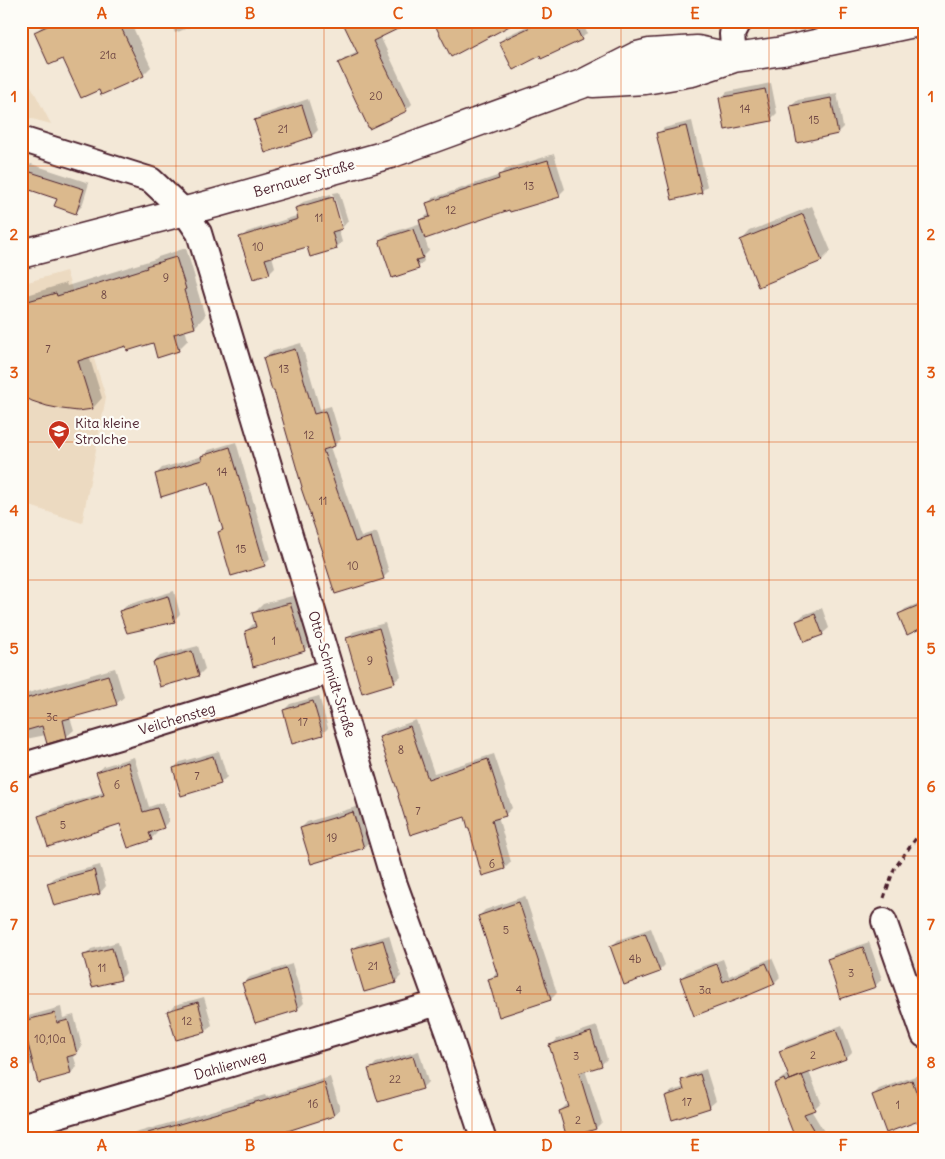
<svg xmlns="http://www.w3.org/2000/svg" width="945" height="1159" font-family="Delius,sans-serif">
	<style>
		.built { fill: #ecdac1 }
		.shadow { fill: #0003 }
		.building { fill: #dbb98d; stroke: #4a1f2b }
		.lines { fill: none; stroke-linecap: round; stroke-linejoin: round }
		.street-casing { stroke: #4a1f2b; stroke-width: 28 }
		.secondary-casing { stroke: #4a1f2b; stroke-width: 31 }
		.path { stroke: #4a1f2b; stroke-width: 3; stroke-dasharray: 5 4; stroke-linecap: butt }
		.street { stroke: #fdfcf7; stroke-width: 24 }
		.secondary { stroke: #fdfcf7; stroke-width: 28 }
		.grid { fill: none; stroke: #e0560e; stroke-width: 1; stroke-opacity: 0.55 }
		.labels { text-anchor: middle; stroke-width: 4.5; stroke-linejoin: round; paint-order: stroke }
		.number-label { font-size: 11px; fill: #6e4644 }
		.street-label { font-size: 14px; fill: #4a1f2b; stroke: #fdfcf7 }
		.poi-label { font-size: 14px; fill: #4a1f2b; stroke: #fdfcf7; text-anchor: start }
		.neatline { fill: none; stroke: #e0560e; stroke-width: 2 }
		.grid-label { font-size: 16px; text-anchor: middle; font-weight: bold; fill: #e0560e }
	</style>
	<rect width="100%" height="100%" fill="#f3e8d7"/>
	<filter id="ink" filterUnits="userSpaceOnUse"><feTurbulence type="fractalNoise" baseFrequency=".02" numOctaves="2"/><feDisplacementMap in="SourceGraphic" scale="10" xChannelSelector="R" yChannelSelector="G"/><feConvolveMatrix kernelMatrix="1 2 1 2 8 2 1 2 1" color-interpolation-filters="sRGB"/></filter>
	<g filter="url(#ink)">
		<path class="built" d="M21,67L51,124L21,116Z
			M66,271L106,397L82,523L21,503V284Z"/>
		<path class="shadow" d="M51,21H130L151,67L143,75L99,88L35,33L43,25Z
			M170,21H205L175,33Z
			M343,21L380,36L412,104L406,110L339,64L345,58L358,52Z
			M538,21H582L587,33L581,39L540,54L500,42L506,36Z
			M771,83L777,113L771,119L721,98L727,92Z
			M837,93L843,127L837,133L791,106L798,100Z
			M308,99L318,130L312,136L265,151L255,121L261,115Z
			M692,121L707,186L701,192L658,134L664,128Z
			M554,154L565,189L559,195L510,209L424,237L429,251L423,257L424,261L418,267L380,240L387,234L421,223L420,221L427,215L430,214L427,204L433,198L500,175L506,169Z
			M31,164L89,183L82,206L76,212L58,198L21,182L25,170Z
			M339,192L348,221L342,228H338L342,242L336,248L307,245L272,256L275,267L269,273L241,238L247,232L299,215L297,208L303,202L331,194L340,225H343L333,193Z
			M812,206L831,251L822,260L759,285L741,241L750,231Z
			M186,248L195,278L194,279L205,316L195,327L185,329L188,340L178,350L153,341L126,345L89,356L102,398L93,408L21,393V297L66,283L67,286L155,259L158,257Z
			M301,343L320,409L331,406L341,439L335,445L330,447L361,537L377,532L389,572L383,578L303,487L264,358L270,352Z
			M236,442L270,559L264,565L219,532L224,527L210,480L156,474L162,468L203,456L209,450Z
			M174,591L180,614L174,620L121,611L127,605Z
			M299,594L313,641L304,650L246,631L256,621L254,613L263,604Z
			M924,601V626L899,615L905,609Z
			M822,608L829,628L822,634L797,621L803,615Z
			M385,623L401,676L394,682L347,639L353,632Z
			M198,646L205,669L199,675L154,662L160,656Z
			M115,668L124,697L116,704L70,717L74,730L66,737L46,735L21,740V695Z
			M319,696L328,728L322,734L284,710L290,704Z
			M416,720L434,773L494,754L512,808L506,814L498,817L511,862L505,868L483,874L466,816L401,795L380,737L386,731Z
			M219,751L227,777L220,783L174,768L180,762Z
			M134,757L149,807L163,802L169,821L163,827L156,830L157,833L151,839L121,822L39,817L45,811L104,792L98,772L104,766Z
			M359,806L370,841L364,847L301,828L307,822Z
			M100,865L106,886L100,893L55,905L49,883L55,877Z
			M525,896L557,993L551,999L489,980L495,974L499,972L479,916L485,910Z
			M651,928L665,965L659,971L612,946L618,940Z
			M389,935L401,976L395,982L352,950L359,944Z
			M118,942L126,973L120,979L85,956L91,949Z
			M869,942L882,979L876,985L841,997L828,960L834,954Z
			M772,958L780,977L774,983L749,994L681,978L687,972L723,959L729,976Z
			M292,964L304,1003L298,1009L255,1022L243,983L250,977Z
			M204,997L212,1025L206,1031L177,1039L169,1011L175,1005Z
			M61,1007L63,1018L74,1015L82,1047L76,1053L73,1054L77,1067L71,1073L39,1081L35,1064L21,1068V1018Z
			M842,1025L852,1052L846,1058L809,1072L821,1102L815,1108L811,1110L828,1138H797L776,1084L782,1078L789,1074L781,1052L787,1046Z
			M597,1026L607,1059L601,1065L585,1070L602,1122L596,1128L560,1111L566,1105L570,1104L551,1046L557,1039Z
			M419,1051L428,1082L422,1088L370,1069L376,1063Z
			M706,1069L716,1101L709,1107L666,1097L672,1091L685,1087L683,1081L689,1075Z
			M918,1075L924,1092V1118L873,1095L879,1089Z
			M330,1077L340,1109L334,1115L276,1133L271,1138H118L265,1095L266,1097Z"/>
		<path class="building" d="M58,21H118L144,76L101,95L99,90L81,98L63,59L49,65L34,32Z
			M342,21H414L373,41L407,111L369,129L338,63L358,54Z
			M433,21H519L451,57Z
			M543,21H573L582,40L541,59L540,56L513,70L499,42Z
			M765,89L772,121L725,130L719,98Z
			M831,98L838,134L797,143L790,106Z
			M302,105L312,137L265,153L254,120Z
			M686,126L702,193L672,200L656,133Z
			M548,160L560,197L510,212L509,210L425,239L419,220L430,217L426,203L499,179L498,175Z
			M21,169L84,189L76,214L54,206L57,199L21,187Z
			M333,197L342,229L332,232L337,249L310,257L307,247L265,259L270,274L253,279L239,237L298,219L295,208Z
			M803,214L822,261L758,287L740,240Z
			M413,229L423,258L416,260L419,269L392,278L379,240Z
			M176,257L186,289L184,290L195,328L174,334L179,351L157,358L153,343L127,351L126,346L78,361L93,409L78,411L62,409L47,406L32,401L21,395V303L56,293L57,296L147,268L146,266Z
			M295,349L314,414L325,411L335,446L323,450L355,542L371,537L384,579L335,594L322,553L323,552L301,488L302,487L274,390H272L263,358Z
			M230,447L265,566L231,576L218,532L223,530L209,482L161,497L155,474L202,460L201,456Z
			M168,596L175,622L127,633L119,611Z
			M290,603L305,651L253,667L245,631L256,627L252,613Z
			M924,603V627L907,635L898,614Z
			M815,614L823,635L804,642L796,621Z
			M379,628L395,683L362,693L346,638Z
			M192,651L199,676L160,687L153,662Z
			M108,675L117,705L63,720L67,738L47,744L42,726L21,732V700Z
			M313,701L323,735L292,744L283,710Z
			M410,726L428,779L488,759L506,816L492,820L505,869L482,876L469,828H468L465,817L410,835L398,796L399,795L379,737Z
			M213,756L221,784L181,796L173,768Z
			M128,762L143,812L157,808L164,828L149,833L152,840L128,848L120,824L48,847L38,816L104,795L96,772Z
			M353,812L364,848L311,864L300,828Z
			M94,870L100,894L54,906L47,883Z
			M519,902L551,1000L499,1017L488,979L498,976L478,916Z
			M645,933L660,972L624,985L610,946Z
			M383,940L396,983L364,992L351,949Z
			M863,947L876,987L840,999L827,959Z
			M112,948L121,980L92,987L83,955Z
			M766,963L775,984L749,995L694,1016L680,978L717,964L723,982Z
			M286,969L298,1010L255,1023L242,983Z
			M198,1002L206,1032L176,1040L167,1011Z
			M55,1013L57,1023L68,1020L77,1054L67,1057L71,1074L38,1083L22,1021Z
			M836,1030L846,1059L790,1080L779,1051Z
			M591,1032L602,1066L579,1073L596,1129L567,1138L559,1111L569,1107L549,1045Z
			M413,1056L423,1089L378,1102L368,1069Z
			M700,1074L710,1108L672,1120L665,1096L684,1090L681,1080Z
			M802,1075L815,1110L804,1114L818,1138H795L774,1084L784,1079L785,1082Z
			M912,1080L924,1114V1119L886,1133L872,1095Z
			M324,1082L334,1116L266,1138H149L148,1133L259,1101L260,1102Z"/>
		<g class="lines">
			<g class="street-casing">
				<path id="street" d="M734,58L732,34L739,21
					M21,139L151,180L184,211L199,233L331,671L394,882L449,1034L483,1138
					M21,766L132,733L331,671
					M884,921L924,1035
					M21,1126L438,1003"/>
			</g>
			<g class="secondary-casing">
				<path id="secondary" d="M593,83L645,80L692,72L734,58L783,51L923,21
					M21,254L216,203L390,154L582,84L637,56L649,53L697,50L734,58"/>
			</g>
			<path class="path" d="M884,898L894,869L924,827"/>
			<use href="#street" class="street"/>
			<use href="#secondary" class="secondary"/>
		</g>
	</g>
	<path class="grid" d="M176,21V1138M324,21V1138M472,21V1138M621,21V1138M769,21V1138M21,166H924M21,304H924M21,442H924M21,580H924M21,718H924M21,856H924M21,994H924"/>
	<defs>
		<g id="school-pin" transform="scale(1.125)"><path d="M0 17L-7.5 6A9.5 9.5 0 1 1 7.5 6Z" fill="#c8321e" stroke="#fdfcf7"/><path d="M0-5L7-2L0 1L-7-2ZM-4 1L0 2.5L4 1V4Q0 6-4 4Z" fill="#fff"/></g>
	</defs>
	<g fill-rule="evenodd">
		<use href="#school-pin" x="59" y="431"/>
	</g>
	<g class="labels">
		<g class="number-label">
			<text x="108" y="59">21a</text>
			<text x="376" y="100">20</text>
			<text x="745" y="113">14</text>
			<text x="814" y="124">15</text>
			<text x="283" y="133">21</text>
			<text x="529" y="190">13</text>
			<text x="451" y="214">12</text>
			<text x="319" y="222">11</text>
			<text x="258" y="251">10</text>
			<text x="166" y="282">9</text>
			<text x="104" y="299">8</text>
			<text x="48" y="353">7</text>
			<text x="284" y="373">13</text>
			<text x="309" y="439">12</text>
			<text x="222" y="476">14</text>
			<text x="323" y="505">11</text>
			<text x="241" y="553">15</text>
			<text x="353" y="570">10</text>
			<text x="274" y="645">1</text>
			<text x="370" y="665">9</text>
			<text x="52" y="721">3c</text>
			<text x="303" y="726">17</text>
			<text x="401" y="754">8</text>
			<text x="197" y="780">7</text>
			<text x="117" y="789">6</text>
			<text x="418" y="815">7</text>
			<text x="63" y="829">5</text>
			<text x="332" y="842">19</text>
			<text x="492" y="868">6</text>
			<text x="506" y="934">5</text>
			<text x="635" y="963">4b</text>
			<text x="373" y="970">21</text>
			<text x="102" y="972">11</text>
			<text x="851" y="977">3</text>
			<text x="519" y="994">4</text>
			<text x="705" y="994">3a</text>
			<text x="187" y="1025">12</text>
			<text x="50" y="1043">10,10a</text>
			<text x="813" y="1059">2</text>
			<text x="576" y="1060">3</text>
			<text x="395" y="1083">22</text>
			<text x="687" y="1106">17</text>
			<text x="313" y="1108">16</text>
			<text x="898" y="1109">1</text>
			<text x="578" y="1124">2</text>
		</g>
		<g class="street-label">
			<text transform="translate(304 178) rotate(-16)" y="5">Bernauer Straße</text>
			<text transform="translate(332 674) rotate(73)" y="5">Otto-Schmidt-Straße</text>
			<text transform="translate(177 719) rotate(-17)" y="5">Veilchensteg</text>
			<text transform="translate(230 1065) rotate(-16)" y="5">Dahlienweg</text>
		</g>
		<g class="poi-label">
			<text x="75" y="428">Kita kleine<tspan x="75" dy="16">Strolche</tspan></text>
		</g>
	</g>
	<rect width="945" height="1159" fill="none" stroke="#fdfcf7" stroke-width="55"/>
	<rect x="28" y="28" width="890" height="1104" class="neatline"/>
	<g class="grid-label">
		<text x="102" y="19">A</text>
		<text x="250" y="19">B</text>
		<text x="398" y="19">C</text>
		<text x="547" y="19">D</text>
		<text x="695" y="19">E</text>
		<text x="843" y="19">F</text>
		<text x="14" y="102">1</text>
		<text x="931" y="102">1</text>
		<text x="14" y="240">2</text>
		<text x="931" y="240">2</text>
		<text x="14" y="378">3</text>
		<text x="931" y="378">3</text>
		<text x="14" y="516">4</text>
		<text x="931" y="516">4</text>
		<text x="14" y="654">5</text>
		<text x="931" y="654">5</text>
		<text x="14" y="792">6</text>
		<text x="931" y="792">6</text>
		<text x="14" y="930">7</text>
		<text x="931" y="930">7</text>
		<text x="14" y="1068">8</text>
		<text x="931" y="1068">8</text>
		<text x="102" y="1151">A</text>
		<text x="250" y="1151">B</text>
		<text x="398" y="1151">C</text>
		<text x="547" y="1151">D</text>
		<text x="695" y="1151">E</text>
		<text x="843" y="1151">F</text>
	</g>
</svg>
